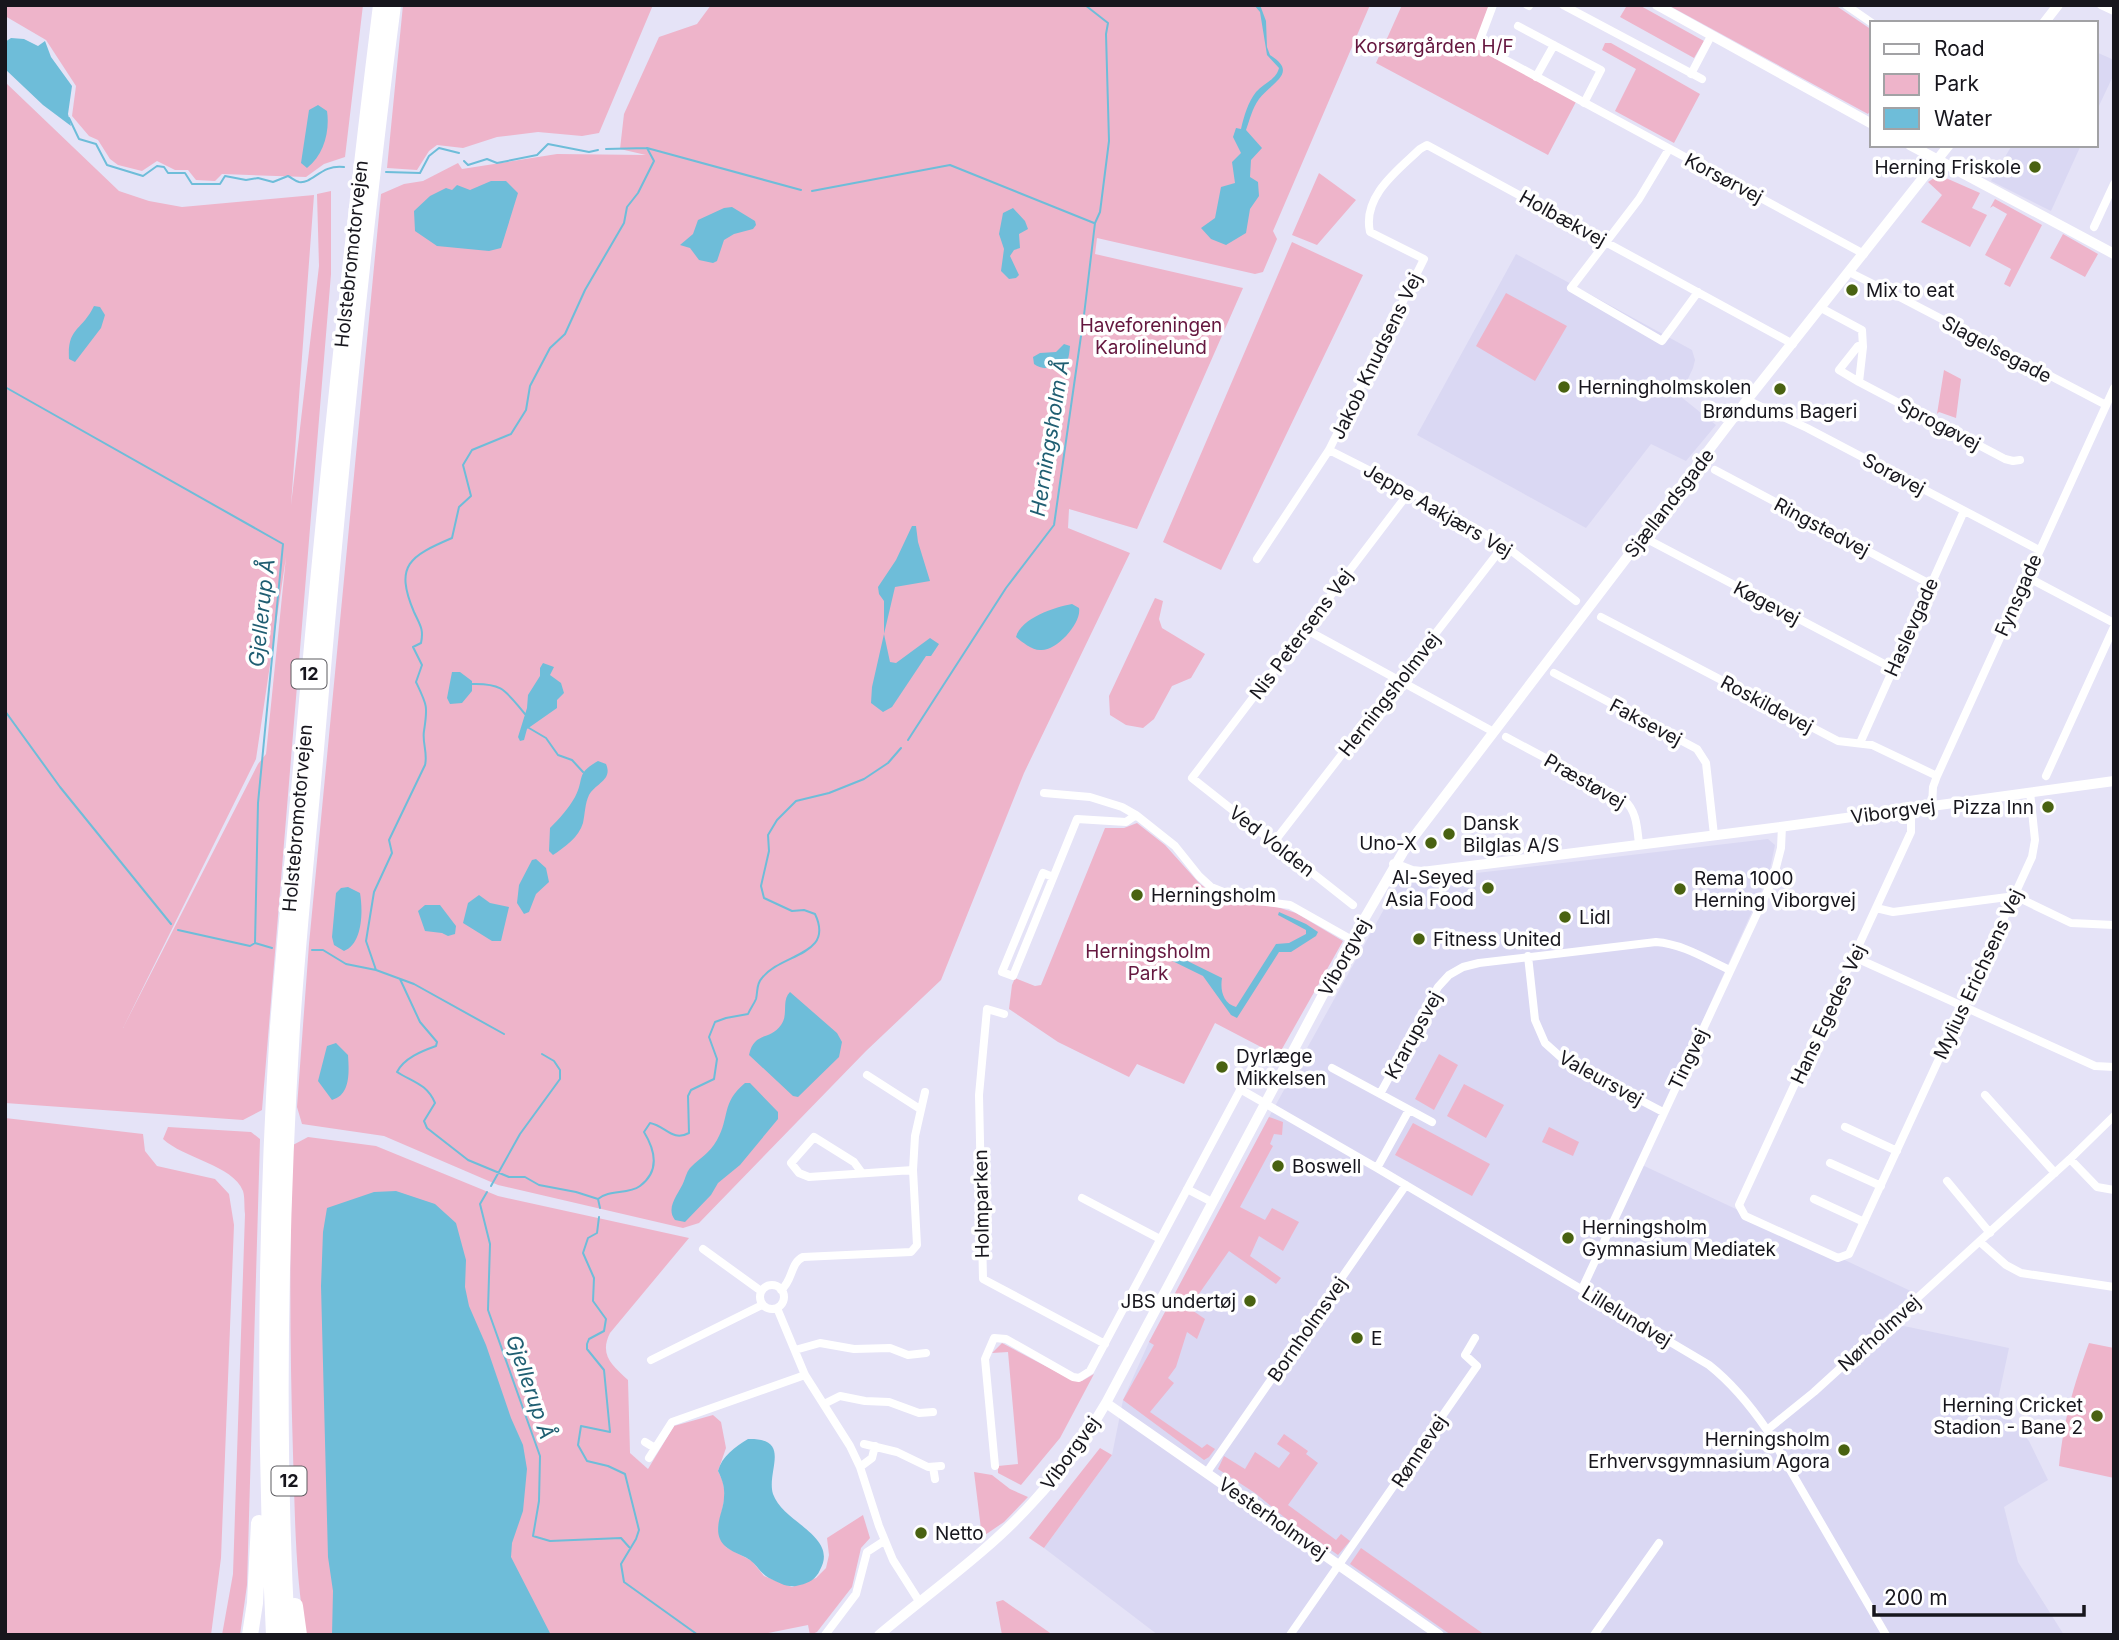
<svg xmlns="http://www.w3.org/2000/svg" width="2119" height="1640" font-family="Inter,sans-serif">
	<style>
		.built { fill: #dad8f3 }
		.green { fill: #eeb4ca; fill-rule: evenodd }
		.water { fill: #6ebdd9 }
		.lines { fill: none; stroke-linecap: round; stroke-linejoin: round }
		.stream { stroke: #6ebdd9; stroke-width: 2 }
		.minor { stroke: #fff; stroke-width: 8 }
		.tertiary { stroke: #fff; stroke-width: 10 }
		.motorway { stroke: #fff; stroke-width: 16 }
		.poi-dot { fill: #496211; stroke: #fff; stroke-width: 2.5 }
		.labels { text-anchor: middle; stroke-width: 7; stroke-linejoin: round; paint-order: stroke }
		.shield { fill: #fff; stroke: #5d5c61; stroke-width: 2 }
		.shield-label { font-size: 18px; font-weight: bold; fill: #17161d }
		.park-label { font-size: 19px; fill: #65173f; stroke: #fff }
		.poi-label { font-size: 19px; fill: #17161d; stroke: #fff; text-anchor: start }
		.street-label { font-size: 19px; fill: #17161d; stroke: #fff }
		.water-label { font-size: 21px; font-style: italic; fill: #1f5e72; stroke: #fff }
	</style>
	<rect width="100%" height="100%" fill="#e5e3f7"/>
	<path class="built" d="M2096,52L2114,60V74L2096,112Z
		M2012,145H2081L2051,211L1991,181Z
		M1516,254L1692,350L1695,360L1693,368L1680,396L1716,425L1686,461L1651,444L1586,528L1417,435Z
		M1768,839L1775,845L1769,874L1638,1163L1915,1293L1880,1321L2009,1348L1997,1404L2029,1441L2048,1480L2004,1507L2018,1562L2064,1635H1158L1044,1548L1112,1455L1123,1400L1149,1342L1269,1117L1399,882Z"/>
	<path class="green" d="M5,5H363L345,157L324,164L306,177L222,174L215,181L196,180L188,170H175L157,161L142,171L118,165L110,159L98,140L89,136L72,116L76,86L46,40L5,16Z
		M403,5H653L599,133L582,136L538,132L497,137L463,148L437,145L429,151L417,170L387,168Z
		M711,5H1370L1273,231L1277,239L1263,272L1255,274L1097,238L1095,254L1243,288L1137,529L1069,509L1068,528L1130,553L1024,773L941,980L866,1051L699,1223L683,1228L498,1185L384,1136L302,1124L297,1107L309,944L381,194L404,184L423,181L458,163L462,169L557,154L646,155L620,149L624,114L659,37L697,24Z
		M1402,5H1489L1475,47L1577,100L1548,155L1376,63Z
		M1625,5H1639L1704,41L1694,58L1620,17L1626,7Z
		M1668,5H1835L1872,30V107L1868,114Z
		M1605,43H1611L1700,94L1674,143L1615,111L1636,69L1602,50Z
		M5,82L119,191L149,201L182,207L314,195L291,505L319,266L317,194L331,191V274L262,1110L243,1120L5,1103ZM286,557L266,754L258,764L123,1028L256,759Z
		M1319,173L1356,200L1317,245L1292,235Z
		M1939,175L1980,193L1972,208L1987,215L1970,247L1921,222L1942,195L1928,182Z
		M1995,199L2042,225L2010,287L2004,284L2011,269L1985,255L2007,214L1993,206L1990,208Z
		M2063,234L2098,254L2085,277L2050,258Z
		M1292,242L1363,275L1221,570L1163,542Z
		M1506,293L1567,326L1535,381L1476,346Z
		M1944,370L1961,379L1956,418L1939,412L1937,414Z
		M1155,598L1163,601L1159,619L1162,628L1205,654L1191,678L1172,686L1154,719L1143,728L1126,725L1110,715L1109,696Z
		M1137,823L1165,845L1200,884L1214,894L1242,903L1277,907L1296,913L1343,941L1278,1056L1215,1023L1184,1084L1137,1064L1129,1077L1058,1042L1009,1009L1012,985L1015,978L1035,986L1041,985L1105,828H1124Z
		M1439,1054L1458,1065L1434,1110L1415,1099Z
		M1464,1084L1504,1105L1486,1138L1447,1116Z
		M1269,1117L1283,1122L1282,1135L1274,1134L1270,1144L1273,1146L1240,1207L1265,1220L1272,1208L1299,1222L1283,1251L1259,1236L1250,1256L1281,1278L1276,1284L1229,1251L1189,1308L1205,1319L1197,1339L1187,1332L1176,1367L1168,1378L1174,1383L1150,1412L1202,1448L1207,1444L1215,1449L1209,1457L1204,1460L1123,1400L1154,1345L1149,1342Z
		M5,1118L143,1134L145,1151L157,1166L215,1179L229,1194L234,1225L221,1558L211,1635H5Z
		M1413,1123L1490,1164L1472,1196L1395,1155Z
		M168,1127L251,1132L260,1139L247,1585L240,1635H222L233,1574L245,1214C244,1207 245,1197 243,1191C233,1165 183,1158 163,1139Z
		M1549,1127L1579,1142L1573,1156L1542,1142Z
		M308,1137L376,1146L498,1196L689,1238L610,1333C599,1355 612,1365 628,1380L630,1453L648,1469L674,1426L713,1415L721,1422L726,1448L718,1471L723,1482L725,1496L718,1529L726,1547L752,1561L764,1576L792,1587L816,1578L826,1568L829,1555L827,1538L863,1515L870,1538L861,1548L852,1587L817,1632L810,1635L808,1625L758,1635H306C295,1576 295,1514 293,1454C290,1351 289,1248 293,1145Z
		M1002,1343L1070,1379L1082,1381L1094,1374L1060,1438L1021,1485L998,1473V1466L1018,1464L1008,1352L992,1353Z
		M2089,1343L2114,1348V1478L2059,1466C2064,1419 2073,1387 2089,1343Z
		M1284,1434L1308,1451L1306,1454L1318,1463L1288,1505L1336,1540L1341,1534L1350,1541L1338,1555L1284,1517L1255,1493L1218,1469L1224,1456L1245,1469L1255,1452L1279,1468L1290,1453L1277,1444Z
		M1100,1448L1112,1455L1044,1548L1029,1538Z
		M974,1472L992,1475L1010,1489L1028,1497L1004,1522L982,1537Z
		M1361,1548L1485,1635H1451L1350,1564Z
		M1003,1600L1053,1635H1002L996,1602Z"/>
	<path class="water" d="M1254,5H1260L1266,21L1267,47L1270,55C1299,73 1272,82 1259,99C1252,109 1250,119 1246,130L1262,148L1251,160L1250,177L1258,182L1259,196L1250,209L1246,233L1226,245L1211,239L1201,228L1215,218L1221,187L1235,183L1232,162L1241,153L1233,137L1236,128L1241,129C1244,116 1248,102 1256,92C1264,83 1276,80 1279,68L1267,55L1260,12Z
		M11,38L24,39L38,46L45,41L51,57L72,86L68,114L71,126L43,105L5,69V42Z
		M318,105L327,111C330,131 324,155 307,168L301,163L309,110Z
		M491,181H506L518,193L501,248L489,251L437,246L415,231L414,211L430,196L446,188L452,190L457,185L470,190Z
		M732,207L755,221L756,225L753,229L734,234L724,240L717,261L713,263L699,260L690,248L680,245L693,234L698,220L724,208Z
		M1013,208L1025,221L1028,229L1019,234L1020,248L1014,250L1010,256L1019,275L1016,278L1009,279L1001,271L1004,249L999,234L1003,213Z
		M94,306L100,307L105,315L101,328L75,362L69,359C67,327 82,331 94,306Z
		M1064,344L1070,346C1069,355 1069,365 1059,370C1050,367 1041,370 1034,364L1033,357L1040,353L1056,352Z
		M912,526H916L918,542L930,581L895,587L884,634L890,662L896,663L930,638L939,644L931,656H926L892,707L883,712L871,703L872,687L884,634V601L879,594L878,587L896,560Z
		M1072,604L1079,608C1082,623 1056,652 1040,650C1032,650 1022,642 1016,637C1021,618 1055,607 1072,604Z
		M543,663L554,667L550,675L561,683L564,693L557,700V708L527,729L524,740L520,741L518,737L527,708L528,695L540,676V668Z
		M452,672H460L472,681V691L462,703L450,704L447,698Z
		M598,761L606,764C613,780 596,783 589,795C585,803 585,814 583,823C579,837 565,847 553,855L549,851L550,828C559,819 569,808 575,797C585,778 575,774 598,761Z
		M536,859L546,868L549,882L536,894L529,912L524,914L517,903L519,885L532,860Z
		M348,887L360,893C363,910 363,944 344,951L334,945L332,937L336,893L341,888Z
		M479,895L490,903L509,907L501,941H492L463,923L468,903Z
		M425,905H440L456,926L455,934L448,936L442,933L425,931L418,911Z
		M1279,912L1306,924L1318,932L1316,936L1291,952H1279L1237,1018L1231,1015L1203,976L1148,949L1149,944L1155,945L1222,978C1220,990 1223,1003 1236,1007L1276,944L1289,943L1306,934V930L1278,915Z
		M790,992L837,1033L842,1042L839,1057L798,1097L793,1096L749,1055C754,1031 770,1041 781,1025C789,1014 781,1001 790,992Z
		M336,1043L348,1055C349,1071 351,1095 332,1100L318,1081L327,1046Z
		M745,1083H750L778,1112V1119L740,1165L718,1183L711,1195L685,1222L675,1220C665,1207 679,1194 684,1181C686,1176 687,1171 691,1167C701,1157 709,1154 717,1140C730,1117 721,1103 745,1083Z
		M396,1191L435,1204L456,1223L466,1260L465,1287L469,1306L486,1345L511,1418L523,1445L527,1469L523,1511L512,1543L511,1557L551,1635H332L333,1591L328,1557L321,1286L323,1232L327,1208L374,1192Z
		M748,1439C793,1438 766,1471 773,1494C783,1523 839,1536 820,1570C816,1579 809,1583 800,1585C788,1589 780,1583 769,1578C761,1574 757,1565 750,1560C740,1553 725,1551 720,1539C714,1525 724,1510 724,1497C725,1487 722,1479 718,1471C722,1456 735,1447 748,1439Z"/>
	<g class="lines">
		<path class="stream" d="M69,118L79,139L96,144L107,165L143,176L157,166L164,167L168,173H185L192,184H220L225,176L246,180L258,178L273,182L288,176C292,178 295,181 299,182C313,184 321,164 344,167
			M606,149L647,148L801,190
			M464,161L468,165L487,159L497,163L537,155L548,144L589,152L598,150
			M386,172L420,173L429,156L439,148L459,153
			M812,191L950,165L1094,223
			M5,387L283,544L258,803L255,943
			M472,684C504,683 506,692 525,714
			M5,711L60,787L171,924
			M529,728L546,738L558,755L572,760L583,772
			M908,740L1006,588L1054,525L1084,315L1095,223L1100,212L1109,141L1106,34L1108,23L1085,5
			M178,930L250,946L255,943L272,948
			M312,950H323L346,964L376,970L414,984L504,1034
			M376,970L366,941L374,892L392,853L389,840L425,765C428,754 422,742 424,731C428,706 427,705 416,682L422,665L413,647L421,643C424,629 420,625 414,612C394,565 410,556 452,538L459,507L471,496L463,465L472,450L511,434L526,410L530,386L550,348L565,334L585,290L624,223L627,207L638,193L654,161L647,148
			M400,979L420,1022L437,1042L436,1046C422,1051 404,1058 397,1072C413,1082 427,1084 435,1103L424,1121L427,1128L468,1160L509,1177H525L539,1185L576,1192L598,1199
			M491,1186L520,1134L560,1079V1070L554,1061L542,1054
			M487,1192L480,1204L490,1244L488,1310L540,1456L539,1501L533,1536L550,1541L621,1538L629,1547
			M600,1208L598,1199C609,1189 628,1195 640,1186C660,1171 655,1150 644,1132L650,1123C666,1126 672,1142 689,1133L688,1096L691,1090L714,1079L717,1059L709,1037L715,1022L726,1018L748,1014C750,1009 754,1004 756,999C758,991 756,984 762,978C781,953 835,956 815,914L804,910L792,911L764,898L761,886L769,851L768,835L777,820L796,801L829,793L864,779L888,763L901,748
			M599,1217L597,1233L588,1238L583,1253L594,1278L593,1301L606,1319L604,1331L589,1339L587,1344V1349L604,1370L610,1432L581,1426L578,1445L587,1461L608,1466L625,1474L639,1530L636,1539L621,1564L624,1582L698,1635"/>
		<path class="minor" d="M1493,5L1478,45L1864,254
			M1527,5L1529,6
			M1563,5L1702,79
			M1846,5L1872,23
			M2101,5L2114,11
			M1518,26L1601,70L1584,103
			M1691,74L1711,36
			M1536,77L1554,45
			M1669,149L1639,199L1571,288L1662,341L1698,292
			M2094,227L2114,184
			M1849,272L1883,289
			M1890,292L2106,405
			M1821,308L1862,330L1863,347L1859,382L2005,459L2013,461L2020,460
			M1859,382L1839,370L1858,346L1863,347
			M1747,400L1807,428L2039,550
			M1329,450L1410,491L1504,545L1576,601
			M1715,470L1930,584
			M1643,537L1892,668
			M1257,559L1329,450L1424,259L1370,232C1362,196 1398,170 1420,149L1427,145L1793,344
			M2027,577L2114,623
			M1601,617L1838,741L1872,745L1937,776
			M1305,629L1492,731
			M1554,673L1697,749L1706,763L1714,835
			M1506,737L1624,800C1637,811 1637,828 1639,844
			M1860,743L1964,511
			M2046,776L2114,627
			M1044,793L1090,797L1122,807L1136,815L1175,846L1199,876L1211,887L1241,899L1290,905L1352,940
			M1932,806L1933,787L1937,776L2114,388
			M1911,809V832L1739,1205L1745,1216L1838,1258L1849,1254L2032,857L2035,840L2030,792
			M1274,842L1504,545
			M1053,877L1043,873L1002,972L1013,976L1077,819L1126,822L1136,815
			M1353,905L1192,778L1410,491
			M1876,908L1893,912L2015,896L2071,923L2114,925
			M1528,956L1535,1020L1545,1043L1564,1060L1663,1112
			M1854,957L2095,1066L2114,1067
			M1004,1014L987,1009L979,1095L983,1279L1105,1344
			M1332,1068L1432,1122
			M867,1075L920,1109
			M1240,1089L1377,1168L1709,1365C1733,1384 1750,1405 1767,1430L1886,1635
			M1380,1094L1438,987L1449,975L1463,967L1479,963L1656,942C1683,944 1706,959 1730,970
			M1985,1095L2055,1173
			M1845,1127L1897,1151
			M2070,1159L2097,1187L2114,1190
			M1830,1163L1881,1186
			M1377,1168L1409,1110
			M862,1173L854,1162L814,1137L791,1163L799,1173L809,1177L913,1170
			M1947,1181L1990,1233
			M1187,1189L1212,1202
			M1082,1198L1160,1239
			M1814,1199L1864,1222
			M1980,1242L2006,1265L2021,1273L2114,1287
			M703,1249L761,1291
			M760 1297a12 12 0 1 1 24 0a12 12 0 1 1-24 0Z
			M1582,1289L1773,879L1781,848L1782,826
			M781,1290C793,1281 790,1263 803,1257L911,1252L917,1245L913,1170L915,1136L925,1092
			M777,1308L805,1375L850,1446L860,1467L879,1526L893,1560L919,1601
			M795,1350L820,1343L854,1349L890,1348L908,1355L926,1353
			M651,1360L762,1305
			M824,1404L840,1396L865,1401L889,1402L919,1413L933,1412
			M1767,1430L1814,1392L2070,1159L2114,1116
			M645,1442L655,1448
			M864,1444L897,1452L928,1467L941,1466
			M649,1458L672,1422L805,1375
			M995,1466L985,1359L994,1338L1006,1339L1073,1377L1079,1378L1090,1371L1261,1051
			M860,1467L872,1458L875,1446
			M933,1467L935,1479
			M1207,1472L1406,1185
			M825,1635L856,1594L867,1552L884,1541
			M1290,1635L1477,1366L1465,1355L1475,1338
			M1594,1635L1659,1543"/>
		<path class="tertiary" d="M1657,5L1872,124
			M2044,23L2058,5
			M1910,145L2114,254
			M1394,864L1412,871L1422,872L1765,829L2114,781
			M1106,1403L1439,1635
			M879,1635C930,1592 989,1551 1033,1502C1061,1472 1086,1438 1106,1403L1352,940L1406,847L1747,400L1949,145"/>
		<path class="motorway" d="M295,1606L299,1635
			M250,1635L255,1603L259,1523
			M274,1635C264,1433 265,1229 278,1027C285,937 294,847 302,757C324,506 350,255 381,5
			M287,1635C276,1432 280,1229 292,1027C298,934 308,842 316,749C337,501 361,252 393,5"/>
	</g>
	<g class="poi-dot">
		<circle cx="2035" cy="167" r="7"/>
		<circle cx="1852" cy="290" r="7"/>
		<circle cx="1564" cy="387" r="7"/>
		<circle cx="1780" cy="389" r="7"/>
		<circle cx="2048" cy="807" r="7"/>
		<circle cx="1449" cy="834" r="7"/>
		<circle cx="1431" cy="843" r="7"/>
		<circle cx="1488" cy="888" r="7"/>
		<circle cx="1680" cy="889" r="7"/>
		<circle cx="1137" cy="895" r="7"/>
		<circle cx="1565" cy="917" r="7"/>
		<circle cx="1419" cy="939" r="7"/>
		<circle cx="1222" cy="1067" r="7"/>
		<circle cx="1278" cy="1166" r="7"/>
		<circle cx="1568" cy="1238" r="7"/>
		<circle cx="1250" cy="1301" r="7"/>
		<circle cx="1357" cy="1338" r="7"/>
		<circle cx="2097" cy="1416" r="7"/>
		<circle cx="1844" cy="1450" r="7"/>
		<circle cx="921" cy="1533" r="7"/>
	</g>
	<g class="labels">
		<g class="shield">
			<rect x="291.5" y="659.5" width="35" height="29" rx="5"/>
			<rect x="271.5" y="1466.5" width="35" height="29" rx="5"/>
		</g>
		<g class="shield-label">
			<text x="309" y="680">12</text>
			<text x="289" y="1487">12</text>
		</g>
		<g class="park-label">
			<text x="1434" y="53">Korsørgården H/F</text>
			<text x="1151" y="332">Haveforeningen<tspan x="1151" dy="22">Karolinelund</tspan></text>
			<text x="1148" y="958">Herningsholm<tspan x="1148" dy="22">Park</tspan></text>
		</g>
		<g class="poi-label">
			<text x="2021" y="174" text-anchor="end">Herning Friskole</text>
			<text x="1866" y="297">Mix to eat</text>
			<text x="1578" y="394">Herningholmskolen</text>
			<text x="1780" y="418" text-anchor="middle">Brøndums Bageri</text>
			<text x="2034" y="814" text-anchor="end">Pizza Inn</text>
			<text x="1463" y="830">Dansk<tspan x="1463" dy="22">Bilglas A/S</tspan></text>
			<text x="1417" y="850" text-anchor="end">Uno-X</text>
			<text x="1474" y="884" text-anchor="end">Al-Seyed<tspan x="1474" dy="22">Asia Food</tspan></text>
			<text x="1694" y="885">Rema 1000<tspan x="1694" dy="22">Herning Viborgvej</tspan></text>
			<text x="1151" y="902">Herningsholm</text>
			<text x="1579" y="924">Lidl</text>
			<text x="1433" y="946">Fitness United</text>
			<text x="1236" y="1063">Dyrlæge<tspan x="1236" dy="22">Mikkelsen</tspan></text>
			<text x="1292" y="1173">Boswell</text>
			<text x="1582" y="1234">Herningsholm<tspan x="1582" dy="22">Gymnasium Mediatek</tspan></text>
			<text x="1236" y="1308" text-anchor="end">JBS undertøj</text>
			<text x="1371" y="1345">E</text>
			<text x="2083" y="1412" text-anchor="end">Herning Cricket<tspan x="2083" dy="22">Stadion - Bane 2</tspan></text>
			<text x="1830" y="1446" text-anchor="end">Herningsholm<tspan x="1830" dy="22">Erhvervsgymnasium Agora</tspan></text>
			<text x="935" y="1540">Netto</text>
		</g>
		<g class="street-label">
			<text transform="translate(1724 178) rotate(28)" y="7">Korsørvej</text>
			<text transform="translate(1563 218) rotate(29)" y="7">Holbækvej</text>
			<text transform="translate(351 254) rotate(-84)" y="7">Holstebromotorvejen</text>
			<text transform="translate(1997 349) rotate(28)" y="7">Slagelsegade</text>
			<text transform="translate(1376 356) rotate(-64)" y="7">Jakob Knudsens Vej</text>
			<text transform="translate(1939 424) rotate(28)" y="7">Sprogøvej</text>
			<text transform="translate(1894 474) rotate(28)" y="7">Sorøvej</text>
			<text transform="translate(1669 503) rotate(-52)" y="7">Sjællandsgade</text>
			<text transform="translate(1438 510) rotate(30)" y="7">Jeppe Aakjærs Vej</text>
			<text transform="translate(1822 527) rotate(28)" y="7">Ringstedvej</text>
			<text transform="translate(2018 595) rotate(-66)" y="7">Fynsgade</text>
			<text transform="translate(1767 603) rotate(28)" y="7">Køgevej</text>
			<text transform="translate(1911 627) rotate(-66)" y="7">Haslevgade</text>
			<text transform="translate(1301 634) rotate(-53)" y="7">Nis Petersens Vej</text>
			<text transform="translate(1389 694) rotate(-52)" y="7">Herningsholmvej</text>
			<text transform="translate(1767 704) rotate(28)" y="7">Roskildevej</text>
			<text transform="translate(1646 722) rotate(28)" y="7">Faksevej</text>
			<text transform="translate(1585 781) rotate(30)" y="7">Præstøvej</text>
			<text transform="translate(1893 811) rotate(-8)" y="7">Viborgvej</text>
			<text transform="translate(297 818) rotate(-85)" y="7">Holstebromotorvejen</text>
			<text transform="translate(1272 841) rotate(38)" y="7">Ved Volden</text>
			<text transform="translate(1344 957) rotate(-61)" y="7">Viborgvej</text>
			<text transform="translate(1978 974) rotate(-65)" y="7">Mylius Erichsens Vej</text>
			<text transform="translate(1828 1014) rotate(-65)" y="7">Hans Egedes Vej</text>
			<text transform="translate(1413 1035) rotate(-61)" y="7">Krarupsvej</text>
			<text transform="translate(1688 1059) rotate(-64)" y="7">Tingvej</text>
			<text transform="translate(1601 1078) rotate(29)" y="7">Valeursvej</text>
			<text transform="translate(981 1204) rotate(-91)" y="7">Holmparken</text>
			<text transform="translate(1627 1316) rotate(31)" y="7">Lillelundvej</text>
			<text transform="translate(1307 1329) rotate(-55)" y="7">Bornholmsvej</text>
			<text transform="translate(1879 1333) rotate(-42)" y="7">Nørholmvej</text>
			<text transform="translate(1419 1451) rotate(-56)" y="7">Rønnevej</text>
			<text transform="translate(1070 1453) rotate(-54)" y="7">Viborgvej</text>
			<text transform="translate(1273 1518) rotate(35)" y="7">Vesterholmvej</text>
		</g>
		<g class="water-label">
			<text transform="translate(1050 438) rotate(-81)" y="7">Herningsholm Å</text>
			<text transform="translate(262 613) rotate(-84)" y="7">Gjellerup Å</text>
			<text transform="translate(530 1387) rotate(71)" y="7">Gjellerup Å</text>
		</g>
	</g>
	<rect width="2119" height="1640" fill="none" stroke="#17161d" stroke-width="14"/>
	<rect x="1870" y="21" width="228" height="126" fill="#ffffff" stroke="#a2a2a5" stroke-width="2"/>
	<rect x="1884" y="44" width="35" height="10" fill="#ffffff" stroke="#a2a2a5" stroke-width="2"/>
	<text x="1934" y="56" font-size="21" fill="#17161d">Road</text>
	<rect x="1884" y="74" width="35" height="21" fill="#eeb4ca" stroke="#a2a2a5" stroke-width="2"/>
	<text x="1934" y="91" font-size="21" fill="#17161d">Park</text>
	<rect x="1884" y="108" width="35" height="21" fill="#6ebdd9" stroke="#a2a2a5" stroke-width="2"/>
	<text x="1934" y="126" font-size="21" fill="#17161d">Water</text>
	<path d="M1874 1605v10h210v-10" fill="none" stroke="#17161d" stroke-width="3.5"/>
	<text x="1884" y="1605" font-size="21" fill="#17161d" stroke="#ffffff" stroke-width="5" paint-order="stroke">200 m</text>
</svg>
